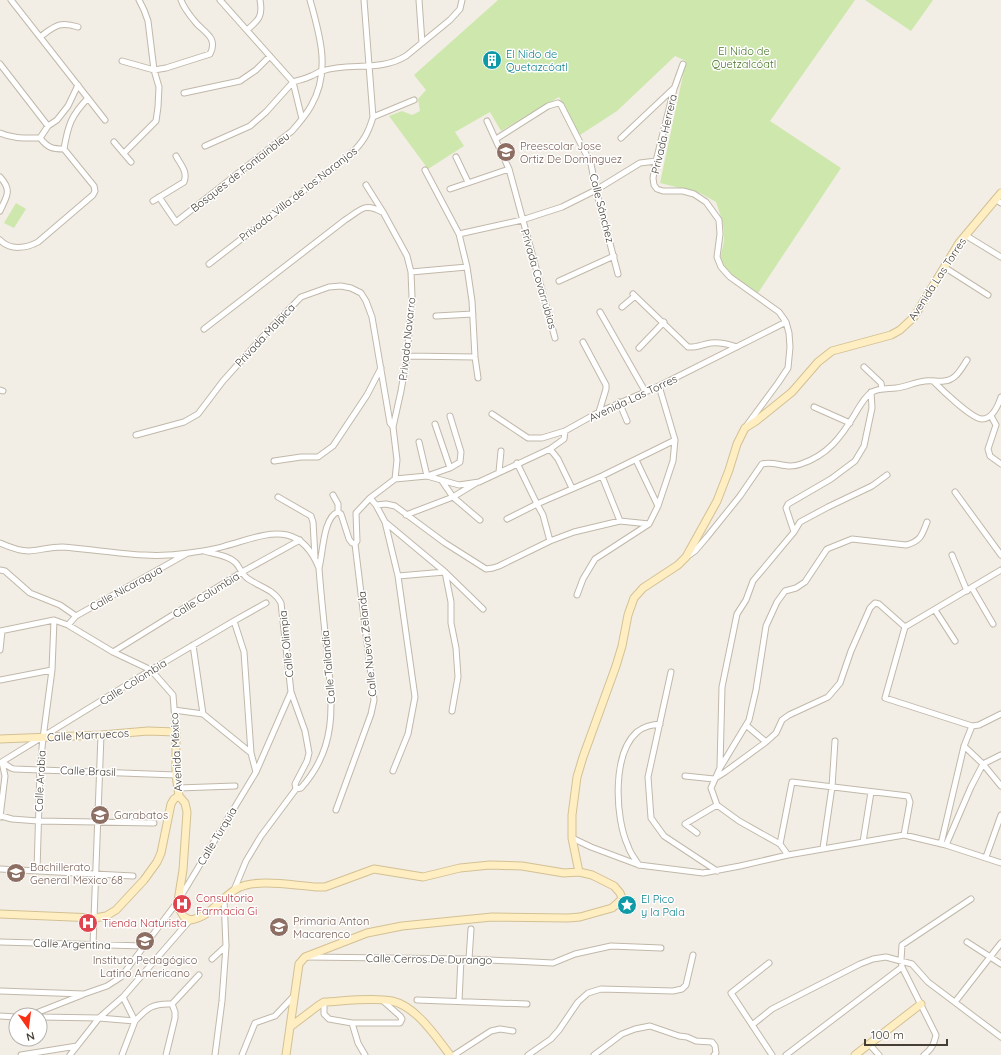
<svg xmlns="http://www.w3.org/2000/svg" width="1001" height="1055" font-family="Quicksand,sans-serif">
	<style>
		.green { fill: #cee7ad }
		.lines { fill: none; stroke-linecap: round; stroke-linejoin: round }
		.street-casing { stroke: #c1b8aa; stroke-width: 7 }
		.secondary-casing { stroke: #d3c194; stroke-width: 9 }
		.street { stroke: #fff; stroke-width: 5 }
		.secondary { stroke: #ffeec2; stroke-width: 7 }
		.labels { text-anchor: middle; stroke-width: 3; stroke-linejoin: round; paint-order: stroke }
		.park-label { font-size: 11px; fill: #487628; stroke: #fff }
		.culture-label { font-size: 11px; fill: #0d838f; stroke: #fff; text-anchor: start }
		.street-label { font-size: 11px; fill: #453e34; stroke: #fff }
		.education-label { font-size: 11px; fill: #785e54; stroke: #fff; text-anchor: start }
		.health-label { font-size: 11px; fill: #be3a42; stroke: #fff; text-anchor: start }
	</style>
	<rect width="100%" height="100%" fill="#f2eee5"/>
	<path class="green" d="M498,0H855L770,121L841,168L758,293C748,286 722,271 721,257C721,251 724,245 724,239C725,227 720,214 716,202L700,193L660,183L686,61L675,56L617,111L580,135L559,97L501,131L490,112L455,132L464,146L428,169L389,116L402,111L412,115L420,111L418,99L426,90L414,75Z
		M865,0H933L911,31Z
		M16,203L26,209L14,228L4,223Z"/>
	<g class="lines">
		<g class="street-casing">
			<path id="street" d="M11,0L105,120
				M220,0L293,82L302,119
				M419,0L422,43
				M247,30C259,20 263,16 260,0
				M40,37C55,26 59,21 78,27
				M122,61L154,70L166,68L210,54C218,39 206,33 197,24C191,17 184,9 181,0
				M0,64L48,126
				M683,64L674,89L656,161L653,178L654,185L657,189L663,191H683L694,194L706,202L719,220L720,234L717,257L721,267L730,277L779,312L786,322L789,333L790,347L788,368L778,383L747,425
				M293,82C299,80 305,79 311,76C314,75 318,72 322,71C350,62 380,72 406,56L450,20L460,9L462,0
				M184,93L240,81L256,70L270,56
				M373,117L414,100
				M487,121L509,169L555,338
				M0,133C13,139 26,138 40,138C48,148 52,149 64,149L94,186L95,191L93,195L38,242C27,248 10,251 0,240
				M40,138L48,126L57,120L68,106L78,85
				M621,138L673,89
				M496,139L548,106L558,103L561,105L591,164L596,190L618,274
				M114,142L131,162
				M205,146L250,126L266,112L293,82
				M64,149C68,125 71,116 88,98
				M124,153L156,121L158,107L159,87L154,70L148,21L144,10L139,0
				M456,157L468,182
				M425,170L459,234L467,267L472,301L475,357L478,378
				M0,177C13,191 6,197 0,211
				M366,185L383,212L407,256L411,272L412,297L407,356L401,391L393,427L397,460L395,479
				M450,189L509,169
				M159,197L176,222L292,131C299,123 306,115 311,106C331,72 320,35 310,0
				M995,199L1001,203
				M153,201L184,182C188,172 181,165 176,156
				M459,234L522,220L562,207L596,190L640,163L656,161
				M965,235L1001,257
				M209,264L351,154C363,142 368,134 373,117L364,0
				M944,267L988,295
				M411,272L467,267
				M559,281L614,256
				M633,294L688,347C696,348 703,344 711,343C720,342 728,344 737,347
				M622,307L635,296
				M600,312L645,391
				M436,316L473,314
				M204,329L345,220C361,210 364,202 382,212
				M583,342L606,385V389L599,412
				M639,348L664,322
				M407,356L475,357
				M864,367L881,383L882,389
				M933,381C941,389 972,419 982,419C992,419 998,406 1001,397
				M0,390L3,391
				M619,402L627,421
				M814,407L850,423
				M492,414L528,438H542L565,431L599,412L659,386L786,322
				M991,416L996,425L988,449L990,456L1001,464
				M435,424L450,468
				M136,435L184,422L198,414L223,381L267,332L301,297L329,287L341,286L351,288L361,293L366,301L372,317L390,423L393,427
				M419,442L427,476L450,468L460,462L461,452L450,416
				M550,449L558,459L572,488
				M636,460L658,506
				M274,461L301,457H318L333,446L367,395L381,368
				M499,472L501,451
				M602,476L620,521
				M442,481L453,497L480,520
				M955,492L1001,555
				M333,495L338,504V512
				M278,497L311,516L313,522L315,557
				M370,498L376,505L385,522L445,572L483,609
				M376,505L386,504L395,506L445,543L486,569L493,568L499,566L550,541L574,532L620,521L649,524
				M406,515L453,497L476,483
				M507,519L537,504L517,463
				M385,522L398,576L415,697L408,734L393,771
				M794,532L786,508L788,504L831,479L855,461L864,446L872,408L871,392
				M550,541L543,515L537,504L602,476L675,440
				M0,543C9,547 19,551 29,551C40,550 51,547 62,547C105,550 146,560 189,553C201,551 213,550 225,546C245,541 267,531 287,535C304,539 313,553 319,568C321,596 324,623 327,651C332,702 339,746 301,788L296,789L261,836L246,861L234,890
				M355,544L357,541L356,513L370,498L395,479L427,476L459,485L479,482L550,449L564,439L565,431
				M204,551C214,554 228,555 236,563C240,568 242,574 247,578C259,587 274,589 281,603L291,692L305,731L309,753L307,761L295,784L296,789
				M952,555L967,591
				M688,556L695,551L707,537L740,496L762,464C775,460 786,470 801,464C828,455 841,437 855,414C859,407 865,396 872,392C879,388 888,389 896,388C906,387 915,382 925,381C931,380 938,382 944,381C956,380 961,369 967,360
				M319,568C323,554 323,517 338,512L341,514L349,539L352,543L355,544
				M0,570L5,571L30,593L60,605L76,616
				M1001,570L905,627L885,698L972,726L979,725L1001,714
				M398,576L445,572L451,602V623L456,648L458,677L452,711
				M972,588L993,624
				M577,595L583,579L595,559L649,524L658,506L673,461L675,440L659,386
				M935,610L955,641
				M234,621L244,652L251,753
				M68,625L76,616L186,554
				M0,631L54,620L68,625L113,652L151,670L173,695L176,732
				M193,645L203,714
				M0,650L2,631
				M113,652L242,572L300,540
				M671,672L648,777L651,818L664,836L717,871
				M0,680L52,670
				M174,710L203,714L251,753L256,772
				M746,725L766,742
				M964,746L983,764L1001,786
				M2,762L11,768L14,769L176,775
				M0,763L151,670L234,621L266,603
				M720,767L722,687L737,614L746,600L753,581L794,532L800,522L828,507L872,486L887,475
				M685,776L714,779L725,772L766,742L776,733L782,720L789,715L828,697L840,683L851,651L870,608L875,603L879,604L905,627
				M178,788L235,786
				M336,810L371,714L374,700L355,544
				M1,816L12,819L38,821L154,823
				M0,817L5,776L2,762
				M697,833L685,824L717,805
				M572,838L591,847L639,865L703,873L740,866L788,855L904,835L946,845L1001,863
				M863,842L871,792
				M780,844L792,782L908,796L910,802L904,835
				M941,844L964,746L972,726
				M946,845L971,787L983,764L1001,755
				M823,848L832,787L835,741
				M788,855L780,844L739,821L717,805L711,788L720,768L749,720L756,690L766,626L777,602L785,591L796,588L805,582L827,549L852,539L906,545C921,541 922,535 927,522
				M986,857L1001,815
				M639,865C635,859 630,853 628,846C615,818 612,754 637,732C644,726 652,725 660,724
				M0,869L133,876
				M37,871L40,769L43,738L52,670L54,620
				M0,942L144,946
				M967,942L1001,964
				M93,945L101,735
				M307,957L469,959L553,963L575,954L611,946L661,948
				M212,959L226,946
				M469,959L471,929
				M769,963L731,993L772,1055
				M902,967L936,1035C934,1044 932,1049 924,1055
				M0,991L84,994L107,986L121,977L178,901L256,772L291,692
				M417,1000L527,1004
				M459,1001L461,959
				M324,1002V1014L329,1019L352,1023H400L402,1019L400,1016L382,1000
				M955,1002L1001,943
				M172,1004L199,975
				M31,1015L82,995
				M0,1016L16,1017
				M40,1017L99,1018L135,1021C147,1008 153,1003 172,1004
				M352,1023L358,1043L365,1055
				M752,1025L772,1009L860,964L873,959L886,957L912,964L928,982L1001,1037
				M869,1044L879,1055
				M21,1055L77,1046
				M70,1055L99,1018L123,997L190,920
				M122,1055L135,1021L123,997
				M166,1055L175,1018V1012L172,1004
				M215,1055L222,1001L226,946L224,899
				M242,1055L255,1023L275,1016L294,996
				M454,1055L491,1031L500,1029L513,1031
				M528,1055L551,1039L559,1030L578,1002L588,993L601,989L673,991L682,989L686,985L693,955
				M594,1055L622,1034L635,1029L650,1026L679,1036L687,1037L696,1041L712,1042L715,1046L716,1053L714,1055
				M786,1055L902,967L901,960L902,945L971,899"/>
		</g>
		<g class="secondary-casing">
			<path id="secondary" d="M0,739L101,735L148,731L176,732V775L179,796
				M179,796L185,803L187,812L183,870L178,901L180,910L184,917L190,920C211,917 220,898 238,888C257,878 296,886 317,887H325L374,869L423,877L460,868L490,865L522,866L564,873L579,872L592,875L614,886L620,893L622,898L620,901L612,908L580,917L568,918L492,917L402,926L367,933L305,957L299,964L286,1055
				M579,872L572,838V815L577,777L583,757L616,666L622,646L628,615L634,598L643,588L678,565L686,557L717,501L729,470L737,444L745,428L756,421L792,392L818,362L832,351L891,335L900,330L914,317L959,243L1001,193
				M0,914L95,918L106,916L116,910L144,880L157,862L161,853L171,804L174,799L179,796
				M290,1027L319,1005L324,1002C344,1001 374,997 392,1001C416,1006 436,1037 450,1055
				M855,1055L921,1004"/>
		</g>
		<use href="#street" class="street"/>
		<use href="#secondary" class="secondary"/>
	</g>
	<defs>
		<g id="building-disc" transform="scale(1)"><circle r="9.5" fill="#0f9aa8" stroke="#fff"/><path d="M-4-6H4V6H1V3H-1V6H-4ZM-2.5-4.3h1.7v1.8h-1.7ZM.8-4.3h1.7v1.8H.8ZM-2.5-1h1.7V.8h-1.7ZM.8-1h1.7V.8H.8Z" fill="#fff"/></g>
		<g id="school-disc" transform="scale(1)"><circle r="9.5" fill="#8d6e63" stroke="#fff"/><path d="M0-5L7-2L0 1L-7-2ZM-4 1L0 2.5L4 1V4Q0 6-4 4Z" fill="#fff"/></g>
		<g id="hospital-disc" transform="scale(1)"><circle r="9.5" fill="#e0444e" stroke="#fff"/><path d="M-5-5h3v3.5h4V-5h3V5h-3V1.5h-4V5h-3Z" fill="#fff"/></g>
		<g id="sight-disc" transform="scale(1)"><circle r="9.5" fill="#0f9aa8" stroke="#fff"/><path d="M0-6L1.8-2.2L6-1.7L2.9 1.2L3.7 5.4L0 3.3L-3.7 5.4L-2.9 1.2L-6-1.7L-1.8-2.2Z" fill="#fff"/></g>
	</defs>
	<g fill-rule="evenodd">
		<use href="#building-disc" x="492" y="60"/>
		<use href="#school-disc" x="506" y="152"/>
		<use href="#school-disc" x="100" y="815"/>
		<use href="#school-disc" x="16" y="873"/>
		<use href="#hospital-disc" x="182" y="904"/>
		<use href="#sight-disc" x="627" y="905"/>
		<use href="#hospital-disc" x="88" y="923"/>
		<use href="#school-disc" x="279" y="927"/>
		<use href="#school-disc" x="145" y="941"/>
	</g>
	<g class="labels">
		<g class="park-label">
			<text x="744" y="55">El Nido de<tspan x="744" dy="13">Quetzalcóatl</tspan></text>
		</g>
		<g class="culture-label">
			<text x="506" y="58">El Nido de<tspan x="506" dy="13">Quetazcóatl</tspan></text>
			<text x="641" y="903">El Pico<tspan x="641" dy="13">y la Pala</tspan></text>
		</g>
		<g class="street-label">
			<text transform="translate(664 134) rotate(-77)" y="4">Privada Herrera</text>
			<text transform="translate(240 172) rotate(-38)" y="4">Bosques de Fontainbleu</text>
			<text transform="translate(298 194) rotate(-38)" y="4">Privada Villa de los Naranjos</text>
			<text transform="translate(602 208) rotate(76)" y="4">Calle Sánchez</text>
			<text transform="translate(539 279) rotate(74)" y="4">Privada Covarrubias</text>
			<text transform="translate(937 279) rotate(-57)" y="4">Avenida Las Torres</text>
			<text transform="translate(265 335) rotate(-47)" y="4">Privada Malpica</text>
			<text transform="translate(407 339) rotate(-84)" y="4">Privada Navarro</text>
			<text transform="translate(633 398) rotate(-25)" y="4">Avenida Las Torres</text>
			<text transform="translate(126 588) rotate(-29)" y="4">Calle Nicaragua</text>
			<text transform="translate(206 595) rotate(-32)" y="4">Calle Columbia</text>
			<text transform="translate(286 644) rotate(-96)" y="4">Calle Olimpia</text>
			<text transform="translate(367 644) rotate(-96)" y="4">Calle Nueva Zelanda</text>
			<text transform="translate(328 667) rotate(-95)" y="4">Calle Tailandia</text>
			<text transform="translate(133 682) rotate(-32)" y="4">Calle Colombia</text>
			<text transform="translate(88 735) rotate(-3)" y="4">Calle Marruecos</text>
			<text transform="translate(176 752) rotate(-93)" y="4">Avenida México</text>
			<text transform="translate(88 771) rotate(2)" y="4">Calle Brasil</text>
			<text transform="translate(40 781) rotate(-87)" y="4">Calle Arabia</text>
			<text transform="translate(217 836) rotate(-59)" y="4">Calle Turquia</text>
			<text transform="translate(72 944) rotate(2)" y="4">Calle Argentina</text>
			<text transform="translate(429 959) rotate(1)" y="4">Calle Cerros De Durango</text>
		</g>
		<g class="education-label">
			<text x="520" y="150">Preescolar Jose<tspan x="520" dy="13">Ortiz De Dominguez</tspan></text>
			<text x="114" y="819">Garabatos</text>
			<text x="30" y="871">Bachillerato<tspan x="30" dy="13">General Mexico 68</tspan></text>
			<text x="293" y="925">Primaria Anton<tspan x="293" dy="13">Macarenco</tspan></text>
			<text x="145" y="964" text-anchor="middle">Instituto Pedagógico<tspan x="145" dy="13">Latino Americano</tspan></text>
		</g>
		<g class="health-label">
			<text x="196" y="902">Consultorio<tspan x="196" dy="13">Farmacia Gi</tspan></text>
			<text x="102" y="927">Tienda Naturista</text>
		</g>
	</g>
	<g transform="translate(28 1027) rotate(166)"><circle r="19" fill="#ffffff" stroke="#b5b2ae"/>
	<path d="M0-3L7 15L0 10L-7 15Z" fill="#fa3014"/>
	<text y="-6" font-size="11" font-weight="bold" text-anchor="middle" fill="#453e34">N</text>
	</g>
	<path d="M865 1039v6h82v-6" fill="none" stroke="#453e34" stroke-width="2"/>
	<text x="871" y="1039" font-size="12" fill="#453e34" stroke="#ffffff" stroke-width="3" paint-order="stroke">100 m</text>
</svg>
